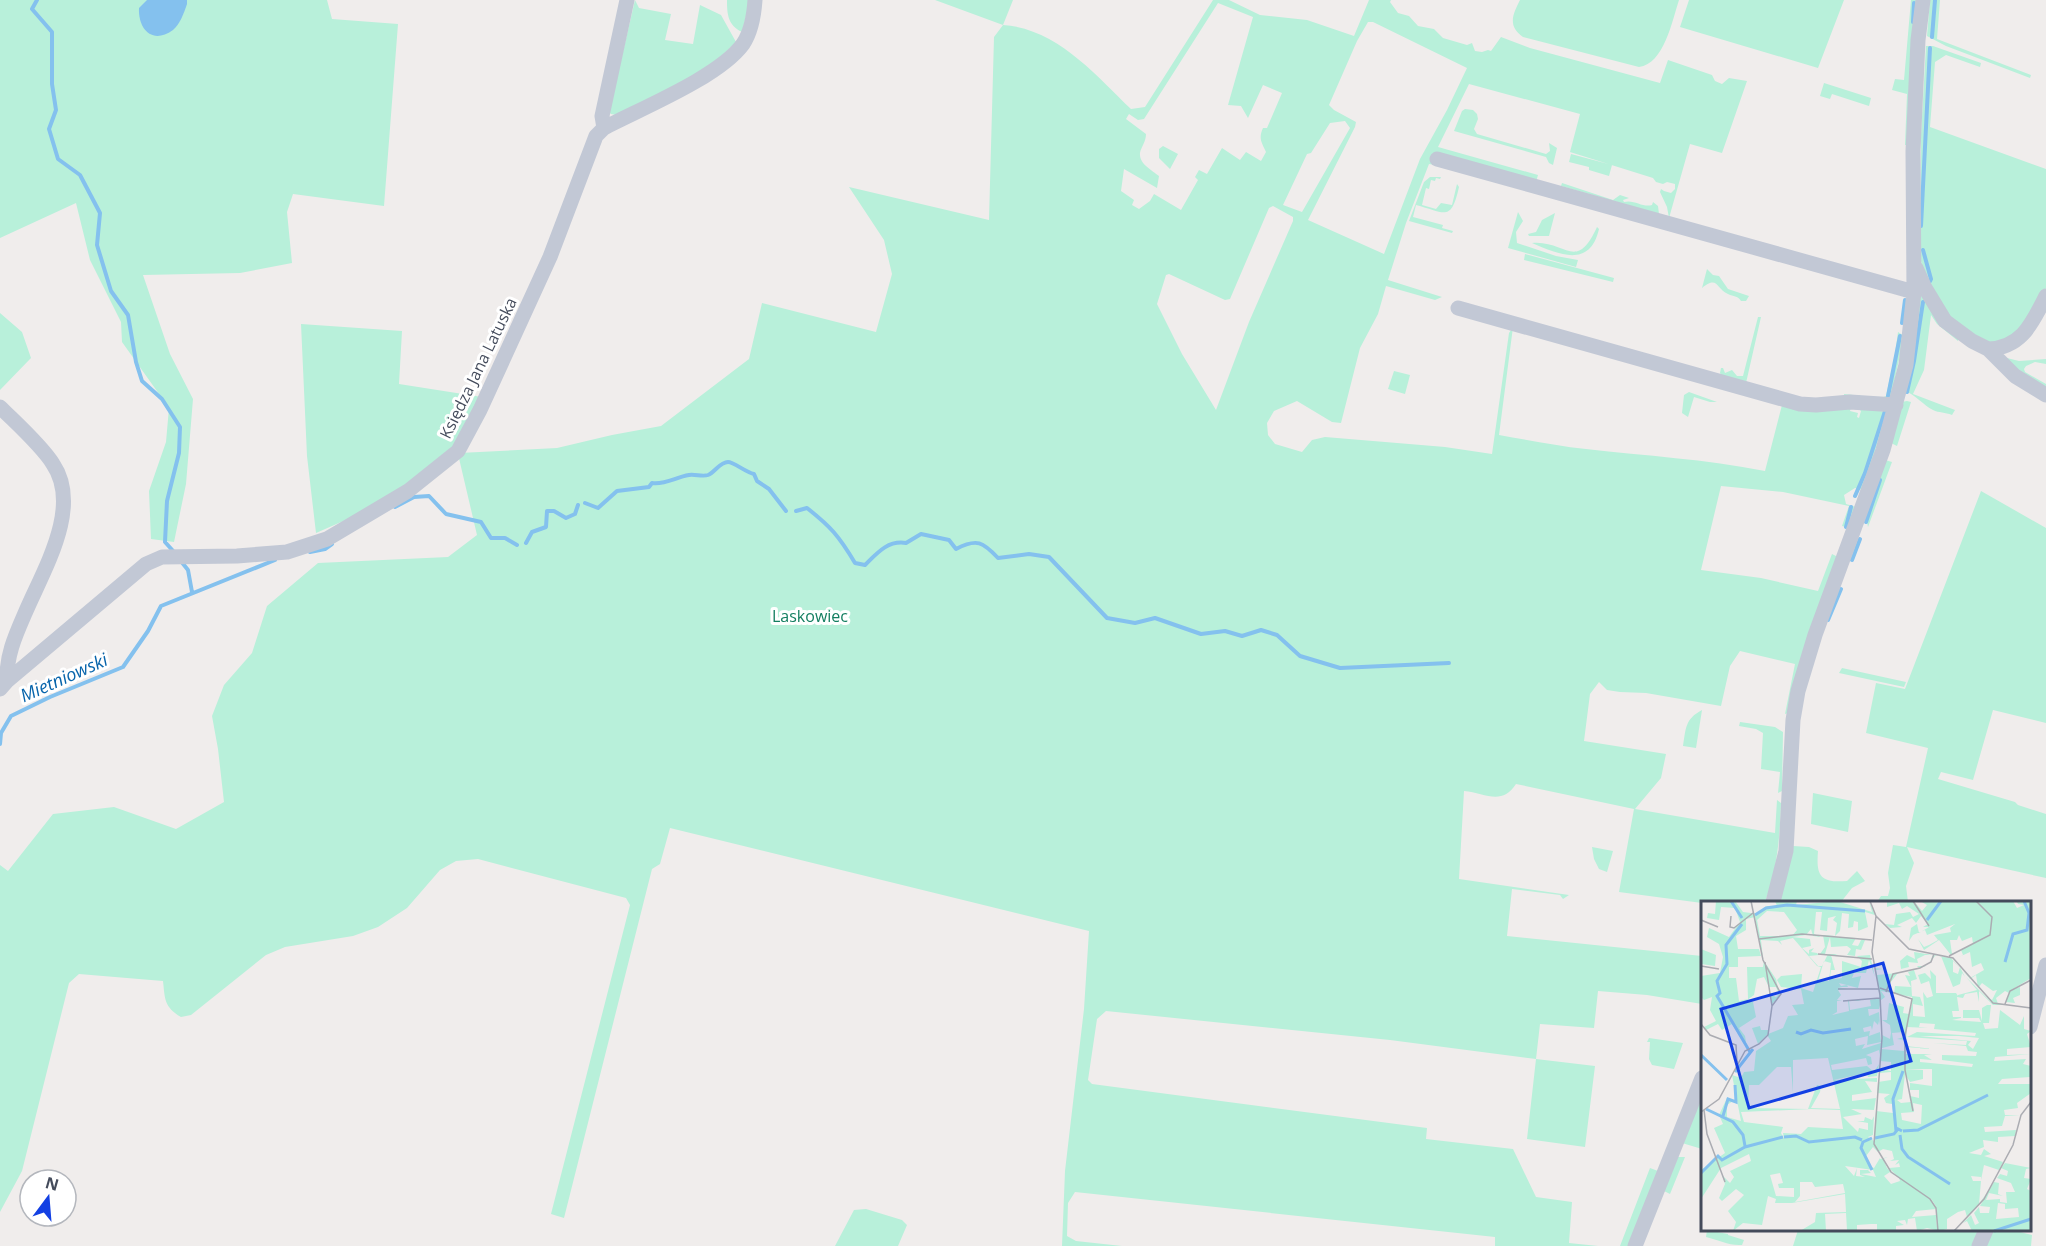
<svg xmlns="http://www.w3.org/2000/svg" width="2046" height="1246" font-family="'Open Sans',sans-serif">
	<style>
		.green { fill: #b8f0da; fill-rule: evenodd }
		.water { fill: #84c1ee }
		.lines { fill: none; stroke-linecap: round; stroke-linejoin: round }
		.stream { stroke: #84c1ee; stroke-width: 4 }
		.street { stroke: #c2c8d5; stroke-width: 15 }
		.labels { text-anchor: middle; stroke-width: 6; stroke-linejoin: round; paint-order: stroke }
		.street-label { font-size: 16px; fill: #444b5b; stroke: #fff }
		.park-label { font-size: 16px; fill: #137e60; stroke: #fff }
		.water-label { font-size: 18px; font-style: italic; fill: #0764ab; stroke: #fff }
		.inset-river { fill: none; stroke: #84c1ee; stroke-width: 3 }
		.inset-road { fill: none; stroke: #abacb2; stroke-width: 1.5 }
		.view { fill: #1340e3; fill-opacity: 0.15; stroke: #1340e3; stroke-width: 3 }
		.inset-edge { fill: none; stroke: #444b5b; stroke-width: 3 }
	</style>
	<rect width="100%" height="100%" fill="#f0edec"/>
	<path class="green" d="M0,0H327L332,19L398,24L384,206L293,194L287,212L292,263L240,273L143,275L170,354L193,399L186,484L174,542L151,539L149,491L166,442L169,408L122,342L121,322L90,260L76,203L0,238Z
		M635,0L639,8L671,14L665,40L693,44L700,5L721,15L736,42L709,68L617,115L611,114L609,112Z
		M727,0H750L742,32C728,25 727,15 727,0Z
		M935,0H1013L1003,25C1056,28 1096,75 1131,109L1145,107L1213,0H1229L1260,15L1307,20L1354,36L1369,0H1391L1390,2L1398,13L1409,16L1418,26L1434,29L1443,38L1467,45L1472,43L1475,51L1482,52L1488,50L1491,51L1501,37L1530,48L1660,83L1668,60L1712,75L1715,81L1722,84L1729,78L1747,81L1722,153L1690,144L1669,218L1667,207L1660,192L1661,189L1664,191L1671,193L1675,189V184L1667,182L1663,184L1656,182L1653,178L1570,152L1580,114L1469,84L1438,147L1538,175L1536,182L1429,164L1406,223L1388,280L1442,297L1435,300L1386,286L1378,314L1360,348L1341,423L1332,422L1297,401L1274,411L1267,423L1268,435L1275,444L1302,452L1312,440L1325,437L1445,447L1492,454L1509,333L1513,327L1499,435C1528,440 1557,446 1586,449C1646,456 1705,459 1765,471L1782,405L1851,407L1850,411L1858,413L1857,417L1859,418L1861,411L1858,408L1887,412L1863,490L1855,488L1844,495L1846,504L1856,507L1849,528L1842,526L1849,506L1783,492L1721,486L1701,570L1761,578L1818,591L1832,554L1838,557L1788,713L1785,714L1795,664L1740,651L1730,666L1721,706L1646,693L1620,692L1607,690L1599,682L1590,694L1584,741L1666,754L1661,778L1635,809L1775,833L1777,800L1781,803C1780,837 1777,871 1765,902L1702,903L1619,892L1634,809L1516,784C1502,806 1485,793 1464,791L1459,879L1569,895L1563,899L1560,895L1512,889L1507,936L1702,956V1004L1647,995L1598,991L1594,1028L1540,1024L1536,1059L1595,1066L1585,1147L1527,1139L1536,1059L1390,1040L1106,1011L1097,1019L1088,1080L1092,1084L1427,1128L1426,1139L1513,1149L1536,1197L1572,1202L1569,1243L1598,1246H1495V1237L1075,1192L1068,1203L1067,1236L1076,1241L1122,1246H1062L1065,1171L1084,1009L1089,931L670,828L660,864L652,869L564,1218L551,1214L630,905L626,898L478,859L456,861L440,870L407,908L378,927L353,936L285,947L266,955L191,1015L181,1017C164,1007 165,999 163,981L79,974L69,983L22,1171L0,1212V865L8,871L53,814L114,807L176,829L224,802L218,749L212,716L224,685L252,653L267,606L318,563L448,557L477,535L458,454L380,505L316,533L307,456L301,324L402,331L399,384L482,397L459,453L557,448L612,435L661,426L749,359L762,303L876,332L892,274L884,240L849,187L989,220L994,37L1003,25ZM1218,3L1253,17L1228,105L1241,106L1248,118L1263,85L1282,93L1267,128H1263C1258,139 1262,143 1266,152L1261,161L1246,152L1240,160L1222,148L1207,174L1199,170L1195,177L1198,180L1181,210L1154,194L1150,201L1139,209L1132,205L1134,200L1121,191L1124,169L1157,188L1159,176C1152,170 1139,164 1140,153C1141,147 1146,142 1146,134L1126,119L1129,114L1138,120L1144,119ZM1368,22H1373L1467,68L1447,110L1420,159L1384,254L1308,220L1355,127L1356,122L1334,110L1329,105L1357,41ZM1345,121L1350,128L1302,212L1283,205L1307,154L1311,153L1330,123ZM1273,206L1293,217V221L1249,322L1216,410L1182,354L1157,304L1166,275L1169,274L1225,300L1230,299L1269,208Z
		M1520,0H1679C1672,21 1664,64 1639,67L1523,37C1507,26 1513,14 1520,0Z
		M1689,0H1844L1818,68L1680,27Z
		M1911,0H1917L1907,145H1905L1907,94L1892,90L1895,79L1904,80Z
		M1930,0H1940L1937,39L2031,75L2030,78L1946,46L1927,36Z
		M1926,46H1933L1981,63L1980,67L1946,55L1935,62L1930,127L2046,169V288L2040,302L2017,336L1987,344L1954,324L1923,271L1920,256L1921,135Z
		M1824,83L1871,98L1869,106L1832,94L1830,99L1820,96Z
		M1465,109L1473,110L1477,114L1478,119L1474,129L1477,134L1546,154L1550,151L1549,143L1557,148L1553,165L1549,163L1546,157L1454,131L1462,111Z
		M1163,146L1178,154L1170,169L1159,158V149Z
		M1571,154L1612,165L1609,176L1589,170V167L1569,162Z
		M1430,177H1441L1440,179L1436,178L1435,181L1431,180L1429,189L1426,188L1422,205L1436,209L1441,203L1452,205L1457,184L1459,187C1451,222 1446,213 1416,205L1413,217L1443,225L1442,228L1453,231L1452,233L1409,221L1424,182Z
		M1562,183L1613,200L1620,195L1629,198L1623,200L1624,202C1634,199 1643,208 1652,205L1653,202L1658,206L1659,214L1561,186Z
		M1518,212L1523,221L1516,232L1517,243L1556,256L1578,260L1576,267L1508,248Z
		M1555,213L1549,236H1529L1528,234L1536,232L1542,220Z
		M1597,227L1599,229C1590,268 1560,255 1532,243C1566,240 1576,273 1597,227Z
		M1525,254L1614,278L1613,282L1524,260Z
		M1707,269L1713,275L1719,276L1728,289L1749,296L1746,301H1741C1737,295 1734,297 1728,294C1716,289 1718,275 1702,288Z
		M1921,295L1958,339V341L1937,324L1931,315L1924,370L1913,394L1955,410L1952,415C1945,412 1939,413 1933,410C1923,405 1916,395 1905,391Z
		M0,313L22,332L31,358L0,390Z
		M1758,317H1761L1746,383L1722,376L1720,373L1721,368H1723L1725,373L1732,370L1737,376H1743Z
		M1898,332L1904,336L1891,397L1886,399L1844,396V394L1881,398L1886,396L1895,354Z
		M2007,358L2019,361L2046,359V364L2035,362L2026,366L2024,369L2025,372L2046,384V392L2004,360Z
		M1394,371L1410,375L1405,394L1388,389Z
		M1689,392L1717,402H1710L1694,397L1688,417L1682,413L1684,395Z
		M1907,401L1911,402L1897,446L1889,442L1901,402Z
		M1885,460L1892,462L1868,527L1866,516Z
		M1981,491L2046,528V723L1993,710L1973,780L1941,772L1938,779L2015,802L2018,805L2046,814V878L1907,847L1914,863L1906,886L1908,902H1877L1881,896H1888L1890,888L1888,873L1893,845L1906,847L1928,748L1866,733L1876,683L1905,689Z
		M1842,668L1906,682L1904,687L1839,673Z
		M1702,710L1696,748L1683,746C1686,728 1685,719 1702,710Z
		M1740,722L1775,727L1783,732L1782,791L1778,793L1780,772L1761,769L1763,733L1756,729L1739,726Z
		M1813,793L1852,801L1848,832L1811,824Z
		M1793,846L1809,847L1818,851C1816,876 1820,883 1847,881L1857,871L1865,881L1852,888L1841,902H1779Z
		M1592,847L1613,851L1607,872L1599,869L1594,859Z
		M1649,1038L1683,1043L1674,1069L1652,1065L1649,1059L1650,1042H1647Z
		M1702,1093V1149L1682,1143Z
		M1678,1157H1685L1670,1194L1664,1191Z
		M1650,1168L1658,1171L1628,1246H1620Z
		M866,1209L902,1220L907,1225L898,1246H835L854,1210Z
		M1707,1230L1728,1234V1235L1744,1240L1742,1245C1729,1246 1719,1240 1706,1237Z
		M1798,1230H1981L1975,1246H1793Z
		M1989,1230H2012L2032,1235L2031,1246H1983Z"/>
	<path class="water" d="M147,0H187V4C184,13 180,24 173,30C152,45 138,29 139,8Z"/>
	<g class="lines">
		<path class="stream" d="M37,0L32,9L52,32V84L56,110L49,129L58,159L80,175L100,213L97,245L111,291L128,315L136,362L142,381L162,399L180,427L179,453L167,501L165,542L174,552
			M1913,22L1914,3
			M1932,37L1935,0
			M1921,226L1930,48
			M1923,250L1931,279L1930,281
			M1902,323L1905,300
			M1907,392L1914,361L1923,302
			M1888,396L1900,336
			M1855,496L1865,473L1885,411
			M585,503L598,508L617,491L649,487L652,483C665,485 676,477 689,475C695,474 703,477 708,475C715,472 720,462 728,462C734,462 745,472 754,474L757,481L769,489L786,511
			M395,507L414,497L429,496L446,514L481,522L491,538H505L517,545
			M796,511L807,508C831,527 839,536 855,563L865,565C877,553 888,540 906,543L921,534L949,540L956,549C977,538 983,542 998,558L1029,554L1049,557L1107,618L1135,623L1155,618L1201,634L1225,631L1242,636L1261,630L1277,635L1300,656L1340,668L1449,663
			M1866,522L1880,480
			M1846,527L1851,507
			M526,543L532,532L546,527L547,511H554L566,518L575,514L578,505
			M310,552L325,549L332,544
			M180,560L188,570L192,592
			M1852,560L1860,539
			M1828,620L1841,589
			M0,744L1,733L11,716L50,697L123,667L148,631L161,606L275,560"/>
		<path class="street" d="M604,128L602,116L627,0
			M1437,159L1914,292
			M1916,268L1925,288L1945,321L1972,341L1988,349L2015,376L2046,395
			M1458,308L1800,404L1816,405L1850,402L1896,405
			M1988,349C2022,348 2032,323 2046,296
			M0,407C15,422 42,446 53,464C82,507 44,569 26,611C16,634 6,655 7,681
			M0,689L7,681L146,564L162,557L237,556L287,552L327,539L408,491L458,451L480,410L550,257L596,136L604,128C642,108 719,77 743,44C751,32 754,15 755,0
			M1773,902L1786,851L1793,720L1798,691L1815,635L1883,450L1906,365L1914,292L1913,151L1918,40L1923,0
			M2030,1027L2046,965
			M1635,1246L1702,1078
			M1979,1246L1986,1230"/>
	</g>
	<g class="labels">
		<g class="street-label">
			<text transform="translate(478 368) rotate(-64)" y="6">Księdza Jana Latuska</text>
		</g>
		<g class="park-label">
			<text x="810" y="622">Laskowiec</text>
		</g>
		<g class="water-label">
			<text transform="translate(64 678) rotate(-24)" y="6">Mietniowski</text>
		</g>
	</g>
	<g transform="translate(1701 901)">
		<rect width="330" height="330" fill="#f0edec"/>
		<path d="M15,0H34L42,11L58,13L66,5H76L74,0H96L95,4L136,0L171,11L168,0L174,14L164,11L167,26L157,30V21L153,20L152,26L147,27L148,13L141,12L139,30L133,36L155,37L151,44L157,45L160,39H164L160,49L155,48L154,55L146,54L150,48L146,45L130,46L129,36L124,53H119L124,46L122,34L134,35L136,22L132,19L135,15L127,17L126,30L119,29L121,11H115L113,33L120,36L112,35L110,28L105,34L91,36L109,38L110,45L101,47L108,53V49L113,47L110,51L116,52L118,54L108,55L117,65H121L127,53H133L137,54H130L134,69H130L129,75L133,78L141,77V60L160,66L161,60L156,55L169,54L174,76L168,59L165,72H153L151,77L160,75L157,87L138,82L140,85L146,84L147,86H137L146,88L137,89L140,94L136,99H141L136,100V111L131,114L148,110L147,99H157L160,100H148L149,109L170,105L169,99L178,97V91L179,98L173,61L174,67L182,68L175,69L176,74L197,72L189,82V91L193,93L194,85L210,86L204,74L209,75L207,71L218,67L216,65H225L213,69L216,78L210,80L211,95L219,96L222,105L212,103V115L224,116L222,91L226,97L232,95L228,80L220,83L217,74L224,72L230,78L229,69L235,75V92H255L257,95V94L276,89L265,76L290,101L304,104H292L278,90V101L276,91L264,93L262,97L256,96L258,110H251L252,116H260V117L251,119L280,121L278,117H262V109H278L281,120V107L286,104H290L288,122H282L284,128L297,127L299,109L319,124L323,115V128L330,130L326,133L330,146L306,148V154L330,153L294,156L293,160L325,158L322,163L330,165L329,176L301,178L297,183H330V192L316,202L317,207L303,209L304,214H319L304,215L301,225L283,226L284,231L315,229L314,235L297,236V241L282,239L283,246L268,252L280,254L283,248L290,253L283,255L302,261L298,269L283,264L280,279V276L270,275L272,280H280L278,303L287,290L281,300L266,316L264,309L257,311L246,318V328L239,330L226,327L216,330L214,317L207,318L206,324L204,319L196,320L203,324L195,325V330H176V323H170L156,324V329L163,330H99L114,321L115,312L145,311L144,293L91,302H74L75,298L67,295L61,324L42,322L32,330L35,321L27,310L43,294L35,288L21,300L18,297L24,283L21,274L29,282L33,276L29,270L50,260L48,253L20,267L0,298V269L24,252L13,227L22,223L18,214L26,197L32,200L26,204V216L40,220L31,174L40,177L43,171L53,170L55,150L70,140L66,134L57,143L51,127L59,125L60,129H67V133L82,127L87,115L97,114L91,104L103,103L100,88L80,86L76,79L80,75L101,73L100,87L112,91L120,66L116,65L92,37L79,40L81,44L77,40L60,39L62,58L54,16L45,18V29L35,35L37,48H58L60,55L37,56V66H28V77H35L38,100L47,98L46,66H62L63,60L75,78L79,95L71,103L70,94L75,96L78,93L75,86H68L63,76L56,78L53,94L46,99L52,101L55,116L38,127L44,135L46,147L31,123L21,129L17,123L5,129L3,126L15,120L9,109L11,96L3,99L0,96V75L19,72L22,56L18,43L6,36L8,27L28,36L39,21L34,7L20,6L18,19L6,17L7,12L14,13ZM66,10L83,11L96,29L91,35H59L56,19ZM123,60L130,62L128,80H117ZM180,90L211,96V103L208,113L202,112L203,106L188,102L186,119H181L189,124L190,132L189,138L181,134V147L193,144L191,132L203,131V136L196,138L204,139L203,150L180,148L179,160L190,161V170L178,168V177L179,172L190,171V179L177,181L176,192L189,193L183,197L185,202L191,203L192,212L175,210L173,240L167,236L172,234L173,215L171,219L164,216L163,220H156L167,222V229L158,227L157,231L142,216L161,213L150,208L173,209L175,197L151,200V194L171,191L164,180L176,181V177L132,179L166,172L167,176L176,175L178,163L173,171L166,165L131,169L130,164L165,157L167,164L171,163L170,156L165,154L178,149L179,155L180,142L161,148L164,143L155,145L154,138L167,135L166,144L180,141L179,131L168,135L169,130L163,131L162,127L170,125L171,129L173,120L177,124L178,120L179,124L178,111L168,115L167,108H178L179,104L180,107L179,100L184,96ZM219,122L234,123L233,128L275,132L274,135L216,131L206,136L266,140L265,144L232,142L265,145L267,150L276,151L275,155L241,154V159L272,163L271,166L219,161V158L231,159L223,154L231,153H205L204,146L233,148L205,145L206,126L227,127L218,126ZM219,135H258L278,137L272,148L267,144L270,140ZM127,157L139,208L110,207L119,191L120,185L116,184L107,208L47,207L48,184H58L76,166H90L92,192V159ZM204,168H231V185L209,182V195V189H218V197L209,195L210,201L200,202L196,199L201,198L204,173L209,181L222,178V169ZM212,202L221,204L220,223L201,219L200,212L213,211ZM110,208L139,209L142,228L107,226L100,233L82,232L83,238L80,232L82,226L43,221L40,211ZM172,246L177,251L182,248L191,250L193,258L189,260L198,259L194,264L198,262L199,266L188,267L198,277L199,280L190,283L183,275L189,271L194,275L186,267L182,258L187,256L179,258V257L175,251L179,257L173,267L168,265L165,255ZM144,265L172,269L175,276L160,273L170,272L167,269H159V274L164,276L155,275L156,267L153,275ZM79,272L82,282L77,283L78,287H93V296L75,295L69,274ZM99,281H111L114,286L142,283L144,292L94,301L99,295ZM229,296L234,304L236,309V317L235,326V314L211,316L215,310L235,308ZM145,312L146,329L125,330L124,313ZM186,0H213L221,10L226,4L219,0H312L316,7L323,4L317,3L316,1L330,0V77L312,88L319,86V94L312,97L314,102L305,101L308,92L304,90L295,97L297,103L290,100L286,96L291,99L296,89L292,90L281,82L277,87L275,74L269,78L273,83L261,68L265,72L270,69L265,72L269,77L283,69L280,62L271,66L269,51L258,56L262,54L260,49L272,43L271,36L261,40L258,34L256,39H249L251,53L256,50L250,54L238,39L223,49L217,38L223,46L228,44L237,39L233,34L250,31L249,27L254,23L226,34L224,29L212,34L208,40L210,27L216,23L218,32L228,26H222L227,23L220,15L215,22L211,17L196,24L201,26L189,27L184,23L193,24L195,13L209,11L212,16L218,13L206,5L201,8L198,2L186,6ZM0,48L15,54L14,65L0,63ZM213,51L250,57L258,66L252,60V71L257,73L259,66L264,76L261,72L259,83L252,86L240,55H234L229,61L232,54H224L216,58L217,62L207,61L208,66L200,68L199,60L206,54L214,58ZM304,262L330,267L325,268L323,277L330,278L326,288L330,290V330H271L266,320L262,322L270,314L274,324L278,322L273,312L278,306L279,312H288L289,306L279,305L293,281L298,282L297,293L302,295L288,292L285,299L299,298V301L306,302L305,291H314L310,282L296,277L299,273L306,275L307,270L300,267ZM297,302L304,303V308L317,307L318,316L295,318Z" fill="#b8f0da" fill-rule="evenodd"/>
		<path class="inset-river" d="M30,0L41,17M54,14L65,7L86,4L164,10M226,19L240,0M41,23L25,44L26,63L16,80L19,92L16,95L49,151M304,61L312,33L326,29L328,12L323,0M95,131L100,133L110,129L122,132L150,128M0,154L26,179M34,171L52,148M5,208L32,221L42,234L44,245M22,215L27,198L35,201L34,184M195,230L192,198L202,170M202,230L217,229L287,194M199,234L201,248L207,256L249,283M83,236L95,235L108,241L154,236L161,239M174,237L193,233L197,228L201,230M171,269L160,247L162,241L171,237M0,272L17,255L21,259L44,246L82,236M293,330L330,318"/>
		<path class="inset-road" d="M50,0L62,59L80,93L71,105M169,0L175,15L208,48L252,57L292,102L330,107M212,0L228,25M30,15L29,26L33,27L52,12M175,15L171,51L179,94L181,137L173,243L190,271L229,298L235,307L237,330M0,19L17,26M58,38L101,33L171,39M117,53L171,58M248,55L289,34L291,16L275,0M0,65L18,68M179,87L211,98L204,135V169L212,210M137,88H178M185,91L192,73L219,67L230,61L233,53M142,100L179,97M304,103L309,90L330,79M0,123L9,134L35,144L36,161M3,209L6,233L24,281M0,211L18,198L44,150L58,143L67,134L71,105L64,61M253,330L283,298L312,244L320,214L330,201"/>
		<path class="view" d="M182,62L210,160L48,207L20,108Z"/>
		<rect width="330" height="330" class="inset-edge"/>
	</g>
	<g transform="translate(48 1198) rotate(16)"><circle r="28" fill="#ffffff" stroke="#b4b7bd" stroke-width="1.5"/>
	<path d="M0-4.5L10 22L0 15L-10 22Z" fill="#1340e3"/>
	<text y="-9" font-size="16" font-weight="bold" text-anchor="middle" fill="#444b5b">N</text>
	</g>
</svg>
